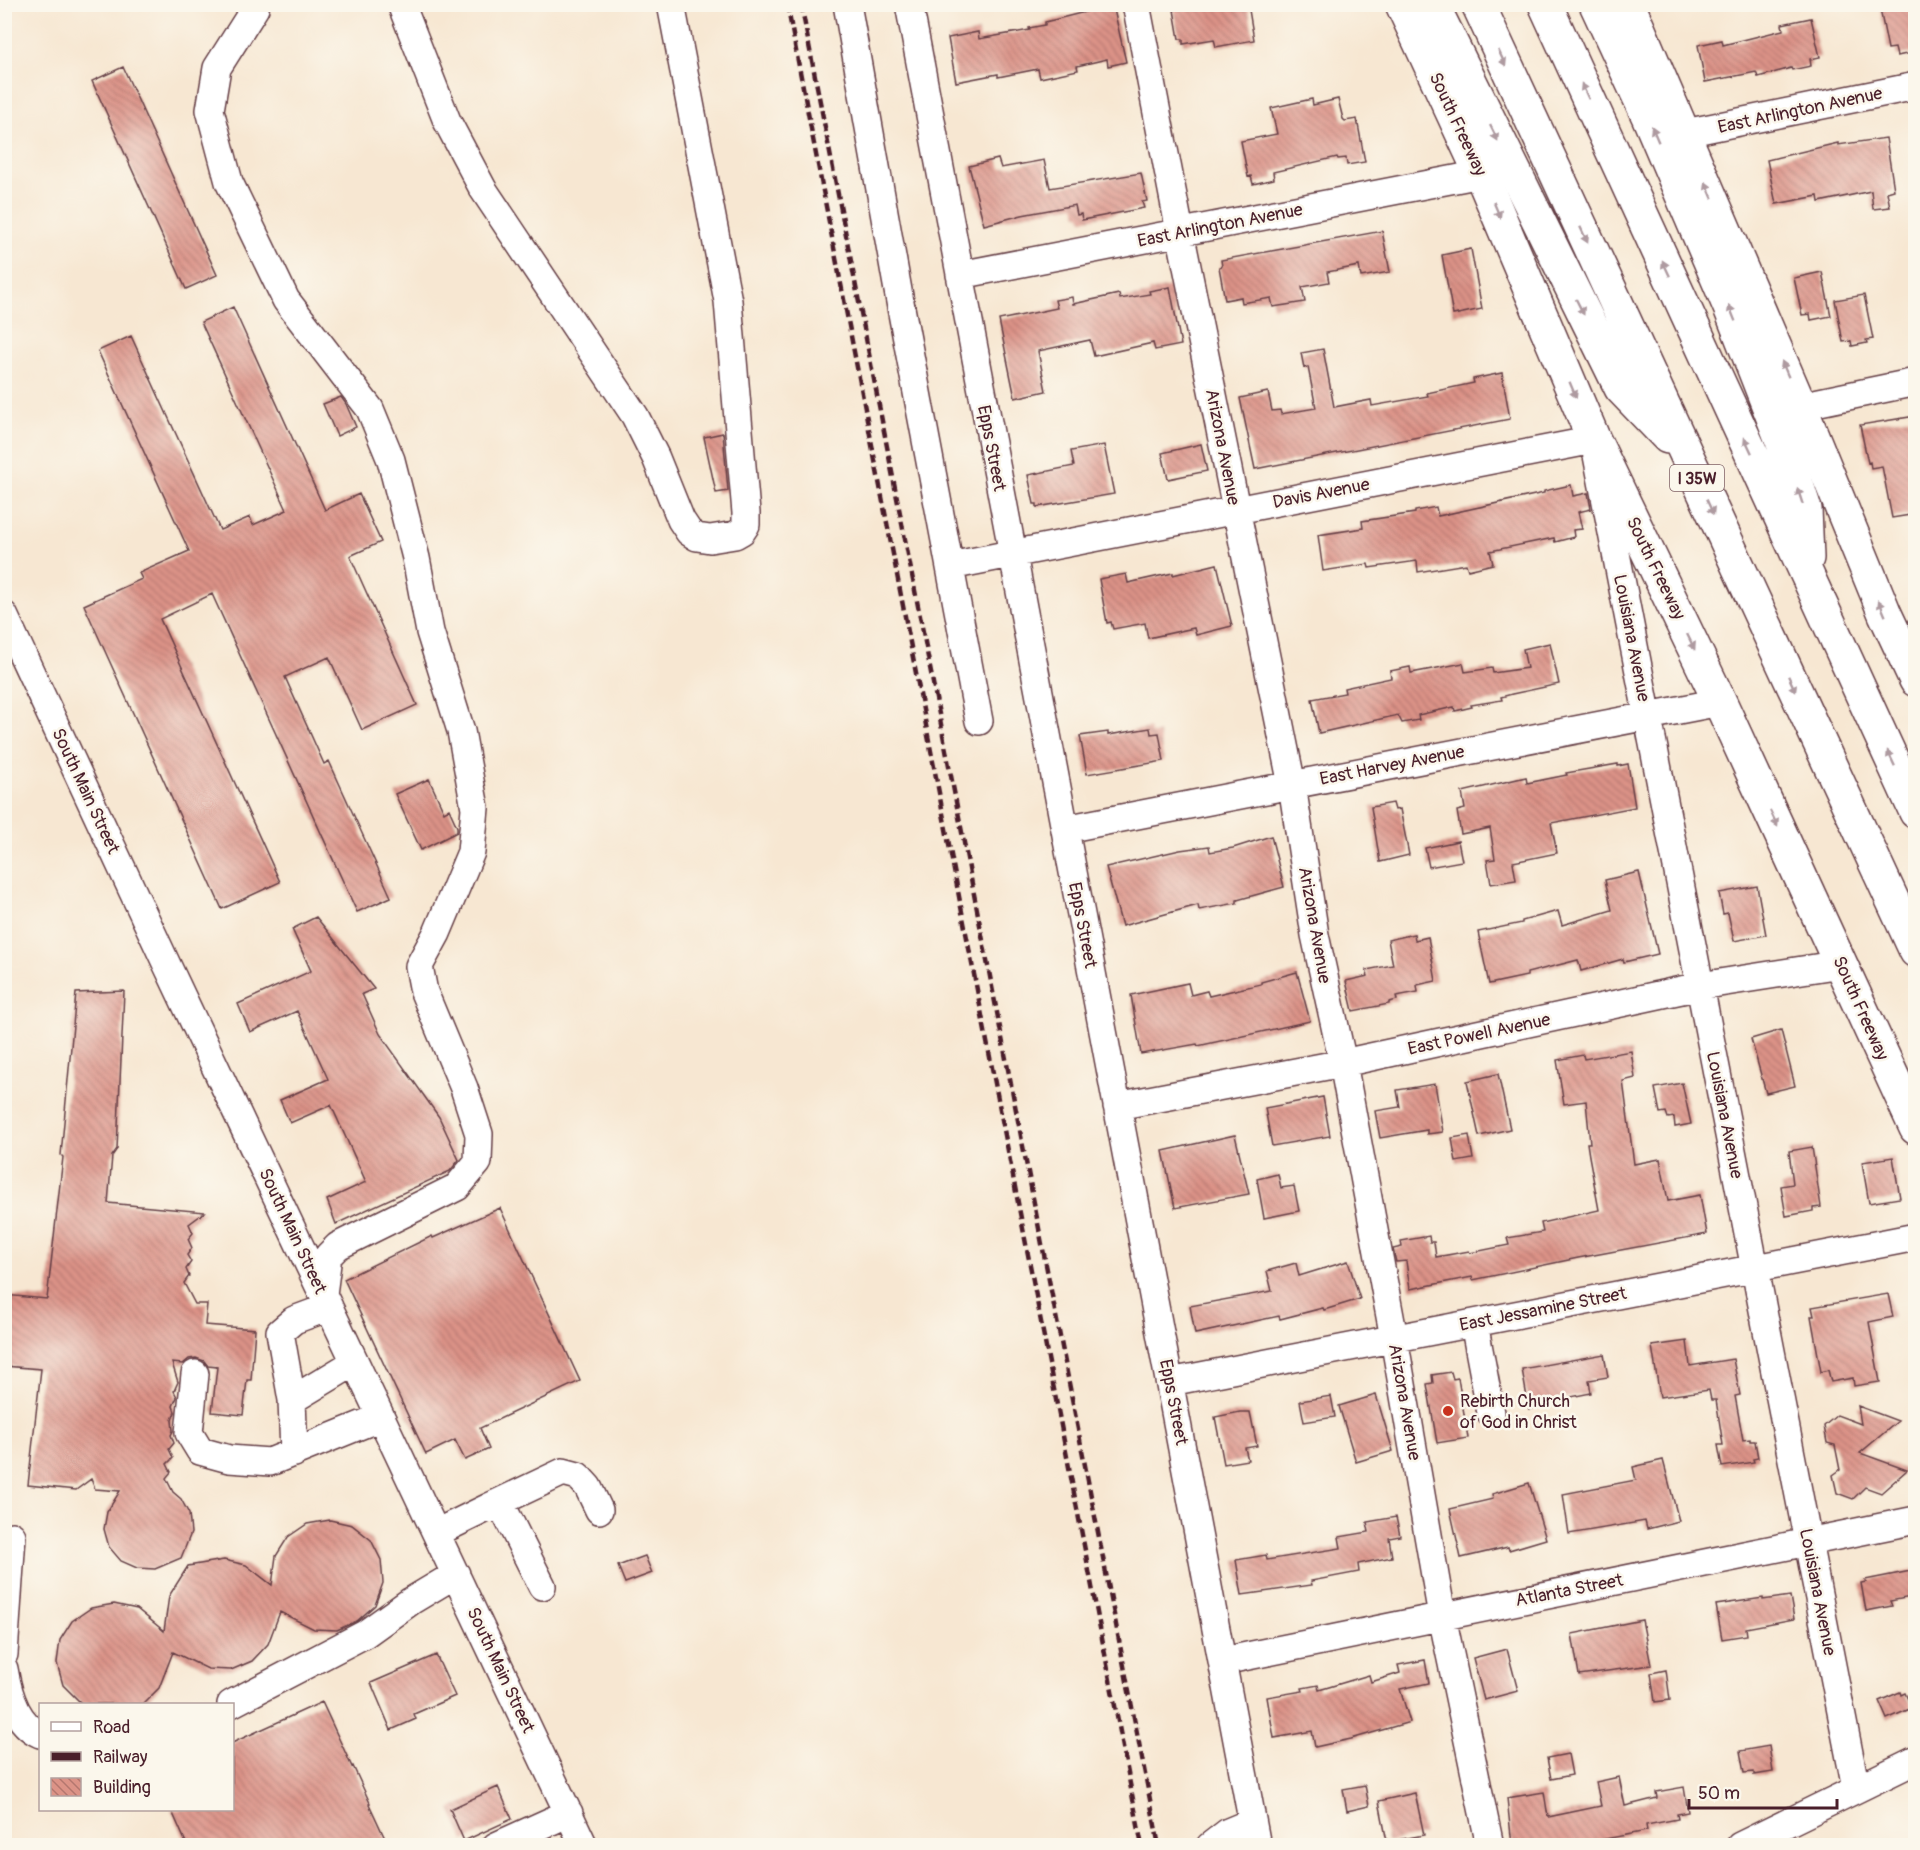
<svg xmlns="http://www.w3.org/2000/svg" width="1920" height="1850" font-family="Pangolin,sans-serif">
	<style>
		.building { fill: url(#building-back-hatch) }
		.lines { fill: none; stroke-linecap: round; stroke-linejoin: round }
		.minor-casing { stroke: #643d44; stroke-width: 30 }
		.major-casing { stroke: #643d44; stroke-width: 36 }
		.highway-casing { stroke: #643d44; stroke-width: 36 }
		.minor { stroke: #fff; stroke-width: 27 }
		.major { stroke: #fff; stroke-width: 33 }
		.highway { stroke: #fff; stroke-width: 33 }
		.rail { stroke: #4a1f2b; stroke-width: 4.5; stroke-dasharray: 9 4.5; stroke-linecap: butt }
		.oneway { fill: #ae9aa0 }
		.poi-dot { fill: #c8321e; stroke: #fbf7ec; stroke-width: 2 }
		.labels { text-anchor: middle; stroke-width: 5; stroke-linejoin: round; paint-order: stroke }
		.shield { fill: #fbf7ec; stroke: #7f6065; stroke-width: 1.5 }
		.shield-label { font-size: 16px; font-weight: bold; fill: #4a1f2b }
		.street-label { font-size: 18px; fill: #4a1f2b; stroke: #fbf7ec }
		.poi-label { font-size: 18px; fill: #4a1f2b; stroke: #fbf7ec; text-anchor: start }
	</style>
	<defs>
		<pattern id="building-back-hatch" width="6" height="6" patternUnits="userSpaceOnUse" patternTransform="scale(1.5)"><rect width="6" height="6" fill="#dc9387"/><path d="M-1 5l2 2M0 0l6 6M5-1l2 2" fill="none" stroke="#b4776f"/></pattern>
	</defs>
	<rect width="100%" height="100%" fill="#fbf7ec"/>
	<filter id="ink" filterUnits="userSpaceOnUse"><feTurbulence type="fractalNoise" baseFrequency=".0167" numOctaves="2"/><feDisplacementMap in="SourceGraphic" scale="12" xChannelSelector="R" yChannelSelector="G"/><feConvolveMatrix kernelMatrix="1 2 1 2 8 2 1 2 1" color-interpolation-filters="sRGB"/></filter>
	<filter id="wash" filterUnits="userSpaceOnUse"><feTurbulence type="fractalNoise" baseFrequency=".008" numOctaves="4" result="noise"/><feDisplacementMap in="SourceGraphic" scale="24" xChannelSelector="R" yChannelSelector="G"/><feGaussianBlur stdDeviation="1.35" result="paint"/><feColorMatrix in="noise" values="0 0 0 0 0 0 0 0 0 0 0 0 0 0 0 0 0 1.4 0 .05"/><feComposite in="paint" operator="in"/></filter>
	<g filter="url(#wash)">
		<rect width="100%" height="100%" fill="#f7e7d2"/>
		<g id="blocks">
			<path class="building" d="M1173,4H1248L1254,40L1216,47L1214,39L1183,44V39H1179Z
				M1879,4H1916V52L1897,56L1895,48L1888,49Z
				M1113,5L1126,62L1108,66L1107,59L1077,66L1078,70L1040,78L1038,69L998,77V74L956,82L948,38L978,32L979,39L1030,30L1029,28L1045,25V22Z
				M1811,18L1820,57L1810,59L1811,66L1792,70L1791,68L1758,77L1756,72L1705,82L1698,45L1722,40L1723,45L1783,30L1782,24Z
				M123,67L217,275L186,289L92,81Z
				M1312,99L1313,105L1338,99L1343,119L1345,121L1357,119L1365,162L1347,165L1346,158L1338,159L1337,157L1273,172L1274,179L1253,184L1251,176L1248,177L1241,141L1277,134L1271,108Z
				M1886,138L1894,190L1887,192L1890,207L1873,209L1871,191L1819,202L1818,196L1776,204L1767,160L1838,143V145Z
				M998,159L1001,168L1044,160L1050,188L1141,173L1147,201L1142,202L1144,208L1082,220L1081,214L1077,215L1075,205L1022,215L984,225L969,166Z
				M1382,231L1390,272L1361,277L1359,266L1327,272L1329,282L1302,287L1305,302L1286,305L1273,307L1271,298L1242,303L1241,297L1225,300L1219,267L1222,266L1221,260Z
				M1471,249L1482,309L1453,315L1442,255Z
				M1822,272L1831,316L1811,320L1810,314L1802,315L1794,278Z
				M1170,287L1181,345L1155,350L1153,343L1094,356L1090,340L1038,351L1046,391L1015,398L999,320L1057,308L1055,300L1072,297L1073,304L1119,294L1120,299L1150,294L1149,291Z
				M1864,295L1873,339L1866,340L1867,343L1852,346L1851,341L1843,342L1835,300Z
				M233,307L325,510L359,494L381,542L350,556L417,705L362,730L329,657L285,677L324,764L329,761L391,897L357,912L212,594L160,619L280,882L222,909L84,605L142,579L139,573L189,551L98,351L131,336L220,530L250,517L253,525L287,510L201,322Z
				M1323,349L1334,407L1371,400L1372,406L1428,396L1427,393L1474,383L1473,379L1502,373L1510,419L1255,469L1240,398L1268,392L1272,411L1280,410L1281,414L1316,408L1308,367L1304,368L1301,353Z
				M341,397L346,404L356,427L337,436L323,404Z
				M1916,416V514L1892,518L1882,466L1871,468L1870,462L1868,463L1860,425Z
				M723,433L728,491L716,493L704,437Z
				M1201,444L1207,471L1168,479L1162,453Z
				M1104,445L1114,494L1037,507V504H1034L1028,475L1074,466L1071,451Z
				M1571,485L1573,496L1588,493L1591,509L1578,512L1582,529L1573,530L1574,537L1555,542L1554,538L1490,551L1493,564L1468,570L1466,564L1418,572L1417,561L1369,568L1368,564L1323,571L1318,535L1363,528L1362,521L1415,513V511L1436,507L1438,516L1544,493V491Z
				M1217,564L1232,626L1196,635L1194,628L1148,638L1145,623L1113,629L1111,622L1107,623L1099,579L1126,574L1128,583L1173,573V575Z
				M1550,643L1559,684L1512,694L1501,697L1502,700L1471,705L1472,707L1455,711L1454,707L1418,715L1419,720L1402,723L1398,715L1319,733L1312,699L1345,693L1344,688L1391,678L1390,671L1410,667L1411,673L1463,663L1465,672L1492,668L1493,673L1527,668L1523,649Z
				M1150,728L1151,734L1159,733L1164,761L1087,774L1080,736L1108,732V735Z
				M1618,764V766L1628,764L1635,807L1551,823L1557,853L1513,862L1516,880L1491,884L1487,860L1495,859L1490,828L1461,834L1457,811L1465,809L1462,792L1526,777L1527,783L1567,775L1566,773Z
				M429,779L444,812L449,809L457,827V832L421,850L395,794Z
				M1393,803L1395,810L1400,809L1409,855L1380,862L1371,807Z
				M1271,836L1284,887L1237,900V903L1199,910L1198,905L1122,926L1106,867L1180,850L1209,846L1210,852L1233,848Z
				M1458,841L1462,861L1429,867L1425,848Z
				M1639,872L1658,954L1624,962L1623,959L1581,971L1578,960L1527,973V976L1489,984L1478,932L1522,923V921L1558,911L1562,925L1612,910L1605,880Z
				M1757,886L1766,935L1734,941L1728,913L1723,914L1719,893Z
				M316,917L374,989L362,994L380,1034L439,1117L459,1160L450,1171L336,1224L327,1200L366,1182L331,1105L290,1123L280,1100L328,1079L297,1011L250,1032L238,1004L311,971L292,929Z
				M1414,934L1415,940L1428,937L1436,981L1417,985L1418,992L1396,996L1397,1000L1389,1002V1004L1353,1011L1346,981L1368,976L1366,970L1393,965L1388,940Z
				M1297,972L1310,1021L1198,1046L1197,1044L1141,1054L1131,995L1188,983L1191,995L1207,991L1209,996L1261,984V982Z
				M124,991L117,1149L112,1156L108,1203L205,1212L189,1224L193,1233L188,1239L192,1248L187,1255L191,1262L186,1269L189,1276L184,1283L195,1304H207L205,1325L255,1329L251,1380H247L243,1415L212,1412L217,1367L208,1366L204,1361L196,1358L189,1359L183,1364L172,1363L178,1382L174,1391L177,1397L173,1406L175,1412L172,1420L173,1431L171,1435L174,1443L169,1449L173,1458L167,1464L171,1472L166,1478L173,1492L181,1499L189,1514L191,1533L181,1558L155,1569L137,1568L121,1561L109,1547L104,1529L107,1512L120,1491L95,1489L91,1479L76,1490L28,1485L41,1369L4,1366V1295L47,1299L63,1157L61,1155L76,993Z
				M1781,1030L1795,1086L1766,1093L1751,1039Z
				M1631,1051L1635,1078L1623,1081L1634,1164L1660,1159L1668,1201L1700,1195L1707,1234L1578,1258L1473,1280L1472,1277L1410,1289L1406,1261L1396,1262L1393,1249L1402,1247L1401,1241L1429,1236L1430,1242H1434L1436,1257L1469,1251L1470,1253L1509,1245L1507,1238L1543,1232L1541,1223L1599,1210L1589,1156L1587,1143H1590L1586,1101L1564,1104L1557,1060L1583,1055L1584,1059Z
				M1498,1074L1510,1129L1479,1136L1467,1081Z
				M1682,1083L1691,1124L1675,1127L1674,1117L1668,1118L1666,1112L1660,1113L1655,1088Z
				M1435,1084L1443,1132L1427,1134V1130L1380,1138L1375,1111L1400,1107L1397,1090Z
				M1323,1097L1330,1136L1272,1146L1265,1108Z
				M1235,1135L1249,1194L1175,1208L1163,1151Z
				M1469,1135L1473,1159L1456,1162L1452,1138Z
				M1812,1147L1821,1207L1813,1208V1211L1786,1216L1781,1186L1793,1184L1789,1151Z
				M1893,1157L1900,1198L1869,1203L1862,1162Z
				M1278,1174L1281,1188L1294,1186L1299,1211L1264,1218L1257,1179Z
				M500,1208L580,1381L480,1428L489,1449L465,1460L455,1440L426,1454L344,1279L432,1236L433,1238Z
				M1348,1261L1360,1299L1324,1310L1323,1308L1280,1319L1279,1316L1195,1334L1190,1306L1272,1291L1267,1271L1296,1263L1299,1276Z
				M1888,1294L1893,1317L1869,1322L1880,1382L1854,1386L1853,1378L1831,1382L1828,1370L1821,1372L1811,1316H1814L1812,1307Z
				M1687,1341L1690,1366L1733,1359L1740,1395L1735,1396L1743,1440L1750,1439V1441H1755L1758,1458L1753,1459L1754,1462L1722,1467L1718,1445H1723L1716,1400H1711L1709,1390L1660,1397L1652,1346Z
				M1604,1354L1608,1377L1589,1380L1591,1393L1551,1401L1552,1404L1529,1409L1522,1369Z
				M1451,1372L1453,1379L1458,1378L1468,1438L1437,1443L1427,1384L1433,1383L1432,1375Z
				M1376,1395L1393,1451L1356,1462L1339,1406Z
				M1331,1396L1335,1417L1304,1422L1300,1401Z
				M1858,1406L1898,1421L1860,1453L1907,1470L1881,1493L1865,1487L1853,1499L1837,1493L1833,1475L1840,1470L1835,1445L1827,1443L1824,1426L1837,1415L1861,1424Z
				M1240,1412H1250L1257,1446L1245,1448L1248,1460L1224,1464L1215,1417Z
				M1663,1460L1679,1521L1647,1529L1645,1521L1569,1534L1563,1494L1636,1480L1633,1467Z
				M1529,1483L1546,1539L1509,1550L1508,1547L1461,1558L1450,1509L1493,1499L1492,1494Z
				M1396,1517L1400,1536L1389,1538L1392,1557L1358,1564L1359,1572L1311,1581L1312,1585L1242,1595L1236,1560L1266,1555L1267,1560L1341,1548L1339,1537L1369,1532L1367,1522Z
				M330,1520L352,1525L371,1540L381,1560L383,1583L375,1605L357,1621L337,1630L314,1629L280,1612L268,1644L252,1661L231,1670L208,1669L173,1652L159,1688L143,1704H82L63,1685L57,1663L60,1640L72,1621L91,1608L114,1604L137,1609L164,1631L169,1596L188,1566L224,1560L246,1565L272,1585L276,1556L288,1537L307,1524Z
				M645,1556L652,1573L625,1583L618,1566Z
				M1916,1570V1596L1890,1601L1892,1606L1866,1611L1861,1583L1866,1582L1865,1580Z
				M1790,1596L1794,1619L1746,1628L1747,1635L1722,1639L1716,1605L1763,1598V1600Z
				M1642,1620L1651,1665L1579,1675L1572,1634Z
				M1507,1649L1518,1691L1484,1700L1473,1658Z
				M436,1655L455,1696L414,1714L416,1719L391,1730L371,1683Z
				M1425,1660L1429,1683L1400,1689L1410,1722L1351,1739L1315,1747L1312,1731L1274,1738L1267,1697L1303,1691L1302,1688L1318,1685L1319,1690L1369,1675L1371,1682L1400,1673L1398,1665Z
				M1666,1670L1670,1700L1655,1702L1651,1673Z
				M1900,1692L1901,1695L1905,1693L1912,1708L1887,1719L1879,1701Z
				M322,1702L352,1767L353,1766L370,1803L369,1804L388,1845H187L171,1809H232V1743Z
				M1769,1746L1773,1772L1754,1775V1772L1744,1773L1740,1751Z
				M1568,1754L1572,1775L1551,1779L1547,1758Z
				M1619,1777L1625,1806L1657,1798L1656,1792L1684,1787L1688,1812L1677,1814L1678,1819L1646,1825L1647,1831L1605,1839L1606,1845H1512L1507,1798L1544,1792L1548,1817L1601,1806L1596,1782Z
				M1365,1785L1369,1806L1347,1811L1343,1789Z
				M498,1787L512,1819L464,1841L450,1809Z
				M1415,1793L1424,1835L1387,1842L1379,1801Z"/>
		</g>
	</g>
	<g filter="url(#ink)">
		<use href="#blocks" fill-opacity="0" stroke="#643d44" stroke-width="1.5"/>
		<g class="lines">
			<g class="minor-casing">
				<path id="minor" d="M256,4L255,8L217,68L210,110L229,182L286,300L370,409L391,460L416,558L430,632L461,731L475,808L471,852L437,933L419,966L424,992L464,1088L479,1134L478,1162L457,1187L338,1246L328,1256L323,1294
					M401,4L447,121L483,189L635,416L656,458L681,520L689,532L697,537L710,539L735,535L742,531L746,525V513L728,301L671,4
					M847,4L902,313L979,721
					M909,4L1257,1846
					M1136,4L1180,232L1292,785L1315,935L1343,1063L1394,1338L1442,1616L1490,1846
					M1685,133L1916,86
					M960,275L1481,174
					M1800,406L1916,382
					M950,566L1594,440L1856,1789
					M4,615L167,965L584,1846
					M1065,829L1720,702
					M1117,1106L1343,1063L1700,986L1841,964
					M1474,1323L1491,1413
					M195,1374L189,1433L200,1451L229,1459L270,1462L381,1417
					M1170,1382L1916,1237
					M292,1400L355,1362
					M294,1453L292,1400L280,1332L294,1320L329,1307
					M489,1507L563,1472L578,1476L588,1487L599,1510
					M436,1533L489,1507L504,1510L542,1586
					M4,1654L12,1536
					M1223,1661L1916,1520
					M4,1669C8,1693 16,1724 40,1734
					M231,1704L365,1634L411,1601L456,1574
					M496,1846L569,1813
					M1210,1846L1228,1832L1252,1822
					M1740,1846L1916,1760"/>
			</g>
			<g class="major-casing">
				<path id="major" d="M1402,4L1481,174L1594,440L1720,702L1916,1128
					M1628,4L1800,406L1885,614L1916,680"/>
			</g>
			<g class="highway-casing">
				<path id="highway" d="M1432,4L1621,388L1668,437
					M1478,4L1916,951
					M1545,4L1916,812
					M1596,4L1648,116L1731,310L1783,443L1805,509L1807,558"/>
			</g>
			<use href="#minor" class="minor"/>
			<use href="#major" class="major"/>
			<use href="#highway" class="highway"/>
			<path class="rail" d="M787,4L1142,1846
				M801,4L1159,1846"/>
		</g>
		<defs><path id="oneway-solid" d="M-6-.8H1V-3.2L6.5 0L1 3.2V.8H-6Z" transform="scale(1.5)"/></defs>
		<g class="oneway">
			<use href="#oneway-solid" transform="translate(1502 58) rotate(65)"/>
			<use href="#oneway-solid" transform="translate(1585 91) rotate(-115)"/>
			<use href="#oneway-solid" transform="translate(1494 133) rotate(64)"/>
			<use href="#oneway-solid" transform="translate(1655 134) rotate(-113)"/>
			<use href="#oneway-solid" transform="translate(1709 190) rotate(-113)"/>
			<use href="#oneway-solid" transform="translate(1497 210) rotate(67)"/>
			<use href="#oneway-solid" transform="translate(1584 235) rotate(65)"/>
			<use href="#oneway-solid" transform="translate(1666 268) rotate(-115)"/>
			<use href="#oneway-solid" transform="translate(1580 307) rotate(63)"/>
			<use href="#oneway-solid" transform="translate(1732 313) rotate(-112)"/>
			<use href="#oneway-solid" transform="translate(1785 369) rotate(-113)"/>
			<use href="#oneway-solid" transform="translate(1573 390) rotate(67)"/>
			<use href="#oneway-solid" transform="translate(1748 445) rotate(-115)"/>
			<use href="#oneway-solid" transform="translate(1800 496) rotate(-108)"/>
			<use href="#oneway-solid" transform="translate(1710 507) rotate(65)"/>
			<use href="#oneway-solid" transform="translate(1882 608) rotate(-113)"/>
			<use href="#oneway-solid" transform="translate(1691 642) rotate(64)"/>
			<use href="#oneway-solid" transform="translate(1792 684) rotate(65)"/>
			<use href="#oneway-solid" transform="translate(1891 758) rotate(-115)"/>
			<use href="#oneway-solid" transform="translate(1774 819) rotate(65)"/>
		</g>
	</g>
	<circle class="poi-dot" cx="1448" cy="1411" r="6"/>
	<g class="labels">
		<rect class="shield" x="1670" y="465" width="54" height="26" rx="4.5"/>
		<g class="shield-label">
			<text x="1697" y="484">I 35W</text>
		</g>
		<g class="street-label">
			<text transform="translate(1800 110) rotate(-12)" y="6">East Arlington Avenue</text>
			<text transform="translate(1458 124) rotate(65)" y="6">South Freeway</text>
			<text transform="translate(1220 225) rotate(-11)" y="6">East Arlington Avenue</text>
			<text transform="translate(1223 447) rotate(79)" y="6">Arizona Avenue</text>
			<text transform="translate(992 448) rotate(79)" y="6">Epps Street</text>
			<text transform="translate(1321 493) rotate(-11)" y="6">Davis Avenue</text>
			<text transform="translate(1656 568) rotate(64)" y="6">South Freeway</text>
			<text transform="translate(1632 638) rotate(79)" y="6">Louisiana Avenue</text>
			<text transform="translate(1392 765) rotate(-11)" y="6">East Harvey Avenue</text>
			<text transform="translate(86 791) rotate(65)" y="6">South Main Street</text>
			<text transform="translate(1083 925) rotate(79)" y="6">Epps Street</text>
			<text transform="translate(1315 925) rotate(80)" y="6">Arizona Avenue</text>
			<text transform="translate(1861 1008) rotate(66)" y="6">South Freeway</text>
			<text transform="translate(1479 1034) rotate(-12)" y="6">East Powell Avenue</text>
			<text transform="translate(1725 1115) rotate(79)" y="6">Louisiana Avenue</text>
			<text transform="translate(293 1231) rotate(65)" y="6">South Main Street</text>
			<text transform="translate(1543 1309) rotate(-11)" y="6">East Jessamine Street</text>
			<text transform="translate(1174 1402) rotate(79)" y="6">Epps Street</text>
			<text transform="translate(1405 1402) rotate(80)" y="6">Arizona Avenue</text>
			<text transform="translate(1569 1590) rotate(-11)" y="6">Atlanta Street</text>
			<text transform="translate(1818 1592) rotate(79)" y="6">Louisiana Avenue</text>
			<text transform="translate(501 1670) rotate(65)" y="6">South Main Street</text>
		</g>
		<g class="poi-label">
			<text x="1460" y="1407">Rebirth Church<tspan x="1460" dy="21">of God in Christ</tspan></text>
		</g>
	</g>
	<rect width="1920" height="1850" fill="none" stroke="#fbf7ec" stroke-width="24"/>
	<rect x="39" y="1703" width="195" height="108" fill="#fbf7ec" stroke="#b4a19f" stroke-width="1.5"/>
	<rect x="51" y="1722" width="30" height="9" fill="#ffffff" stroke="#b4a19f" stroke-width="1.5"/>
	<text x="93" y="1733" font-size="18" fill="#4a1f2b">Road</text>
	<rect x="51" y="1752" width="30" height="9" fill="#4a1f2b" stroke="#b4a19f" stroke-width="1.5"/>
	<text x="93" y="1763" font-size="18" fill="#4a1f2b">Railway</text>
	<rect x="51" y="1778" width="30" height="18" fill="url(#building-back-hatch)" stroke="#b4a19f" stroke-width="1.5"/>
	<text x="93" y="1793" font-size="18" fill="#4a1f2b">Building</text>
	<path d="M1689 1799v9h148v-9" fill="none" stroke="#4a1f2b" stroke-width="3"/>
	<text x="1698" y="1799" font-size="18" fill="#4a1f2b" stroke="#fbf7ec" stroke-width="4.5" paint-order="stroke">50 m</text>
</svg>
